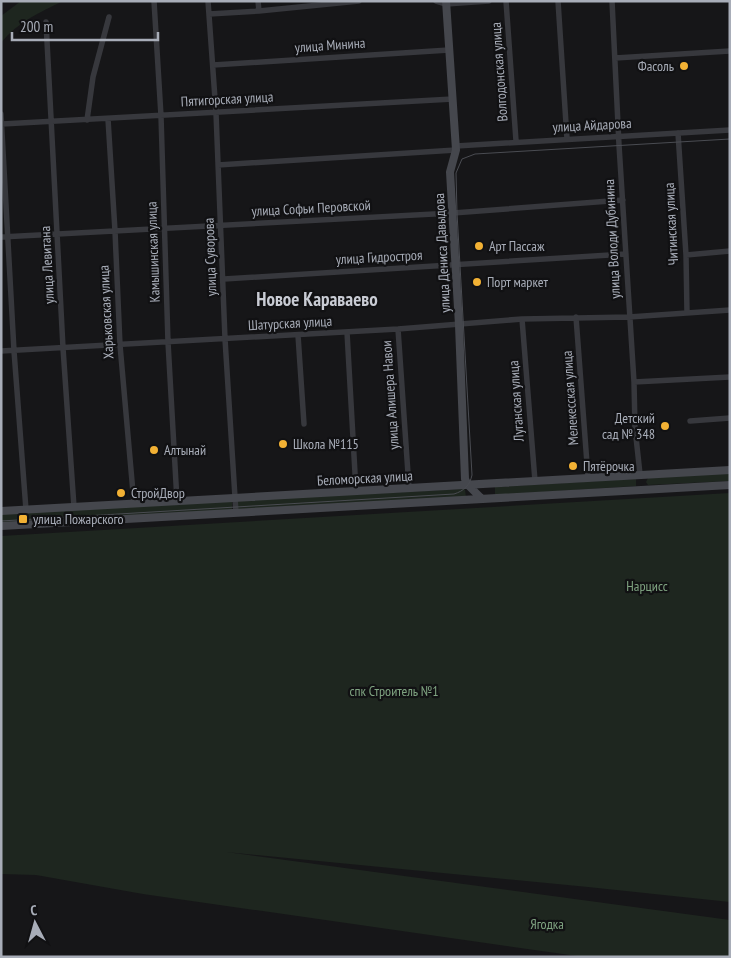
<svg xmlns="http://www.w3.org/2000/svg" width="731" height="958" font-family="'PT Sans Narrow',sans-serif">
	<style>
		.green { fill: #1e261f }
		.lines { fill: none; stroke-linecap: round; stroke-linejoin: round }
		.street { stroke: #37383d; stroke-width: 5.5 }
		.secondary { stroke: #45474d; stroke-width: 8 }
		.tram { stroke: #4a4c52; stroke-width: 1 }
		.poi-dot { fill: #f2b134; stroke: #111113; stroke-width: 2 }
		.labels { text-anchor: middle; stroke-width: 4.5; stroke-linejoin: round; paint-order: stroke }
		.street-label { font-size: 14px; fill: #a8adb8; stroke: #111113 }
		.poi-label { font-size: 14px; fill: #a8adb8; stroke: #111113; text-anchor: start }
		.park-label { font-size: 14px; fill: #7fa381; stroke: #111113 }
		.district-label { font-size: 19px; font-weight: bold; fill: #c9ccd4; stroke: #111113 }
	</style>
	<rect width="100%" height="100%" fill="#161618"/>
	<path class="green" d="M21,1H63C39,13 19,21 1,43V16Z
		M730,473V481L648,485L646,482L648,478Z
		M636,479V486L495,495V487Z
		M465,489L466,498L238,509L237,500Z
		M730,493V902L588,887L226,852L730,920V957H584L143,894L36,875L1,874V536Z
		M232,500V510L1,523V513Z"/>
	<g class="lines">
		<path class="street" d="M154,1L161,116L168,342L177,501
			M208,1L216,113L225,339L236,513
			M258,1L259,11
			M436,1L446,4L489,1
			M506,1L516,141
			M558,1L567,139
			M612,1L619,145L634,382L635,428L640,474
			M209,14L259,11L359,1
			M46,22L63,348L74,507
			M615,58L730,51
			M213,65L449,50
			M1,114L14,351L26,510
			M108,119L115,231L120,345L134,504
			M87,120L93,77L109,17
			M2,124L453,99
			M678,133L686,255L687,313
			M456,146L730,130
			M218,165L456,150
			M1,237L453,213L623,200
			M686,255L730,251
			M224,279L626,254
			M576,317L588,477
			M522,319L535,481
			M398,329L409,488
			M347,332L356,491
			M298,335L304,424
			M1,351L398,329L522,319L629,317L730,310
			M634,382L730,377
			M690,421L730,418"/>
		<path class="secondary" d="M446,1L456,150L450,172L459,325L465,479L468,485L482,499
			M1,511L730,470
			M1,526L730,485"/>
		<path class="tram" d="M1,521L454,494C464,491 470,485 472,475L457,213L456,173L462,159L475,154L730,139"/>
	</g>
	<g class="poi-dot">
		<circle cx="684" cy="66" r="5"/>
		<circle cx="479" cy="246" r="5"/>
		<circle cx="477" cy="282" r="5"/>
		<circle cx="665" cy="426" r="5"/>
		<circle cx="283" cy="444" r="5"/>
		<circle cx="154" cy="450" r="5"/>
		<circle cx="573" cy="466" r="5"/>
		<circle cx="121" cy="493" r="5"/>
		<rect x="18" y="514" width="10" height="10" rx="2.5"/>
	</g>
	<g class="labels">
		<g class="street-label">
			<text transform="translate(330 45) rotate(-4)" y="5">улица Минина</text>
			<text transform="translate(499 72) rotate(-94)" y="5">Волгодонская улица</text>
			<text transform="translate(227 99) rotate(-3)" y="5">Пятигорская улица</text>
			<text transform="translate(592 125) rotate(-3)" y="5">улица Айдарова</text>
			<text transform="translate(311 208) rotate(-3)" y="5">улица Софьи Перовской</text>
			<text transform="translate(671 224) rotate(-93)" y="5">Читинская улица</text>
			<text transform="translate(612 239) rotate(-93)" y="5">улица Володи Дубинина</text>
			<text transform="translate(153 252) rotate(-92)" y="5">Камышинская улица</text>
			<text transform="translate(442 253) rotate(-93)" y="5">улица Дениса Давыдова</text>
			<text transform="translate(210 257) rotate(-92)" y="5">улица Суворова</text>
			<text transform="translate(379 257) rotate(-3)" y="5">улица Гидростроя</text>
			<text transform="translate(47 265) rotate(-93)" y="5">улица Левитана</text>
			<text transform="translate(106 312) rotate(-93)" y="5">Харьковская улица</text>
			<text transform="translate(290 323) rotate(-3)" y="5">Шатурская улица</text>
			<text transform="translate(390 395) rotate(-94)" y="5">улица Алишера Навои</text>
			<text transform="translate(570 398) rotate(-94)" y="5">Мелекесская улица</text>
			<text transform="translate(516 401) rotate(-94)" y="5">Луганская улица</text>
			<text transform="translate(365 478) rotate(-3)" y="5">Беломорская улица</text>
		</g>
		<g class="poi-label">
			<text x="674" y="71" text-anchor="end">Фасоль</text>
			<text x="489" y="251">Арт Пассаж</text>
			<text x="487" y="287">Порт маркет</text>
			<text x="655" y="423" text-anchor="end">Детский<tspan x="655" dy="16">сад № 348</tspan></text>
			<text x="293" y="449">Школа №115</text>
			<text x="164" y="455">Алтынай</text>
			<text x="583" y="471">Пятёрочка</text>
			<text x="131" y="498">СтройДвор</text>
			<text x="33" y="524">улица Пожарского</text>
		</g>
		<g class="park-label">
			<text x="647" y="591">Нарцисс</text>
			<text x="394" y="696">спк Строитель №1</text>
			<text x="547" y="929">Ягодка</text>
		</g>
		<g class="district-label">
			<text x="317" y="306">Новое Караваево</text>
		</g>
	</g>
	<rect width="731" height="958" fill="none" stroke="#a8adb8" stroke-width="5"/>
	<g transform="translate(35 923) rotate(354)" stroke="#111113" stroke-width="4" paint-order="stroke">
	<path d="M0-4L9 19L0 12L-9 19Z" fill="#a8adb8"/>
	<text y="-8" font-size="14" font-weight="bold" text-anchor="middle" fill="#a8adb8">С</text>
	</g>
	<path d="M12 32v8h146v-8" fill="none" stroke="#a8adb8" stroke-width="2.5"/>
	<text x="20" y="32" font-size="15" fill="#a8adb8" stroke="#111113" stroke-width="4" paint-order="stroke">200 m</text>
</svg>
